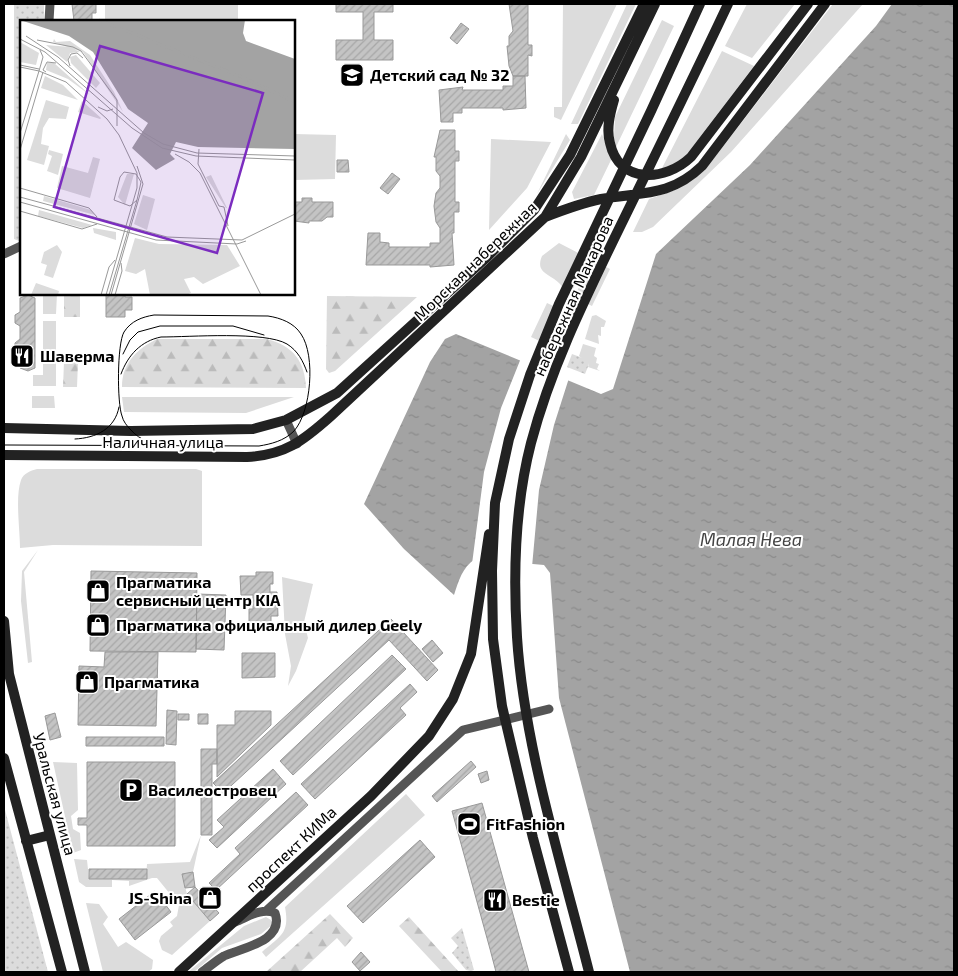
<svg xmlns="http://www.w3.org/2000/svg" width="958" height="976" font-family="'Exo 2',sans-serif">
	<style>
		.grass { fill: #dcdcdc }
		.forest { fill: url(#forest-firs) }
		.park { fill: url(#park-dots) }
		.water { fill: url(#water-ripples) }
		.pier { fill: #fff }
		.building { fill: url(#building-hatch); stroke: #999 }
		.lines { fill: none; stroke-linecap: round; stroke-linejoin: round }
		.minor { stroke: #555; stroke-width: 9 }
		.secondary { stroke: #222; stroke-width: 10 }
		.tram { stroke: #000; stroke-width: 1 }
		.labels { text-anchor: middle; stroke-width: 4; stroke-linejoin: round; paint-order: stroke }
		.poi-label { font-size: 16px; font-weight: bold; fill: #000; stroke: #fff; text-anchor: start }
		.street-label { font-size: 16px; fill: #000; stroke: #fff }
		.water-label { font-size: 18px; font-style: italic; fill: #444; stroke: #fff }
		.inset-river { fill: none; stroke: #a3a3a3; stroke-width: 2.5 }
		.inset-road { fill: none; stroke: #999; stroke-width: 1 }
		.view { fill: #7b2cbf; fill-opacity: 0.15; stroke: #7b2cbf; stroke-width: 2.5 }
		.inset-edge { fill: none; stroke: #000; stroke-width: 2.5 }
	</style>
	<defs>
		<pattern id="forest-firs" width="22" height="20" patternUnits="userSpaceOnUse" patternTransform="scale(1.25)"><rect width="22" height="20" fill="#dcdcdc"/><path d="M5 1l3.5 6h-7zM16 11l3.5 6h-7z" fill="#bbb"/></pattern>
		<pattern id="park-dots" width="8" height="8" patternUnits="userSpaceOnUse" patternTransform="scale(1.25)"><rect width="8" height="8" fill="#dcdcdc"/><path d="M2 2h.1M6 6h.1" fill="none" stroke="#bbb" stroke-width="1.8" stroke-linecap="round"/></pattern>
		<pattern id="water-ripples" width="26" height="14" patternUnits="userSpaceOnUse" patternTransform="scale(1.25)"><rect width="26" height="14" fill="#a3a3a3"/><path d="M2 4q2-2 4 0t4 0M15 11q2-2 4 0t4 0" fill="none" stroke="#8b8b8b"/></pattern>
		<pattern id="building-hatch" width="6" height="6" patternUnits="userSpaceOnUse" patternTransform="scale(1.25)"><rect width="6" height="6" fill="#c4c4c4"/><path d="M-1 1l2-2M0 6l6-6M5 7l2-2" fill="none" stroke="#a7a7a7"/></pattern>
	</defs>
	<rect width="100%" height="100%" fill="#fff"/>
	<path class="grass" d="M105,4H238V21H105Z
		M563,4H617L561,120L554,117V107H562Z
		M627,4H636L578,124H571Z
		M747,4H795L752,58L725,46Z
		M833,4H863L731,152L653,227L642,232H633L649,199L678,189L705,170Z
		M662,20L674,26L616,147L614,137L615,117Z
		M722,51L754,66L687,154L679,162L661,170Z
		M294,134L336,135L335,179L294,180Z
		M566,134L570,140L537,194Z
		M602,134L611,160L594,195L574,199L572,192Z
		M491,139L551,142L527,188L489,230Z
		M559,243L588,258L570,295C565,292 563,287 559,283C549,273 535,273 542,256Z
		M593,260L610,269L592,306L574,297Z
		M43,294H57L56,314H43Z
		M547,303L562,310L546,344L531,337Z
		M596,315L606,321L604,327H601V336L598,335L599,344L585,339L592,316Z
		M43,321H56V353H43Z
		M583,344L596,348L594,356L597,358L596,363L599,364L597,369L600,371L588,367L589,364L579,356Z
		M43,361H56V386H33V375H43Z
		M32,396H54L55,408H32Z
		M122,397H294L246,413L124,412Z
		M37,469H196L202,471V546L53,545L20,548C20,529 15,497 21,480C24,473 30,471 37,469Z
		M38,550L24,572L32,662L28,663L21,601L22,571Z
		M282,577L313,584L304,622L308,638L296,671L288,686L291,666L285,634Z
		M53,762L77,763L78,810L71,816L73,829L80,833L81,850L73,853Z
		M406,794L425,815L266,957L262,952C280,936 290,934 285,907Z
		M201,835L193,872L182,875L187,894L210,921L172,955L162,950L159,941L161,936L173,926L170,922L177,916L179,905L157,878H152L129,886V881L112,880V887H86L79,882L74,859L87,860L89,879H146L147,864L190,862Z
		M86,903L99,904L108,917L103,924L118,947L126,942L153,960L152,969L148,972H103Z
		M266,917L271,920L273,924L261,934L222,948L194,972H188L244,926Z"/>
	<path class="forest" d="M64,294H80V317H64Z
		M327,296L417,297L335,371L329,373L326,369Z
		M157,339H267C293,346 305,361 306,388L122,387C122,363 137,349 157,339Z
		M64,362H78L77,387H63Z
		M330,914L353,938L345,947L337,938L300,972H266Z
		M409,917L459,972H442L399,926Z"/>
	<path class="park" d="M14,4H44V21H21V240L19,241L14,239Z
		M572,354L588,360L589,364L585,374L567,367Z
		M4,806L48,972H4Z
		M462,928L474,970L471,971L466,970L452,953L458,946L451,938Z"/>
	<path class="water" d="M892,4H954V972H630L559,698L550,573L544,565L475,559C462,568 459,580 454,595L404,549L364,504L430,362L445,339L456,334L601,394L613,389L656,254L750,165L876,26Z"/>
	<path class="pier" d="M521,358L569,378L554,425L539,490L532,567L476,562L472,564L484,472L501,408Z"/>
	<path class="building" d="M72,4H96V13H92V21H74Z
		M336,4H393V12H374V40H393V60H336V40H363V12H336Z
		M509,4H532H528V45H532V56L528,55V76H513L509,66L507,46H509V36L513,31Z
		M461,23L469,29L457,44L450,38Z
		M513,76H525L526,108L503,110V108H462V113H453V122H441L439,90L463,87L462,90H503V86H513Z
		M440,130H455V151H459V161H455V202H459V212H454V233H452L454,265L430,267V265H366L368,233H380V242L389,243V247H430V243H440V228L436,222L434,206L436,193L440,188V176L436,171V157H434Z
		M337,160H348L349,172H337Z
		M392,173L400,179L388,194L380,188Z
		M302,198H312V202H333V217H327L322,221H309V223L294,221V202H302Z
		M106,294H125V297H132V310H125V317H106Z
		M28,295L35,298V368L28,371L20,368V354L15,350V343L20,339V326L15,323V315L20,312V298Z
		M91,571L197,573L196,652L90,651Z
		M256,572H273V584H270V592H277L278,616H271V627H249V609H253V595H241L240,576H256Z
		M197,594L226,595L224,650L196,649Z
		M391,619L438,670L427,681L389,640L220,796L214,790L217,787L213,783Z
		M432,640L443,653L433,662L422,649Z
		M105,652H158L156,726L78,725L79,666L104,667Z
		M242,653H275V677L242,678Z
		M392,655L406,669L293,775L280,761Z
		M410,684L417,692L400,708L406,715L315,799L301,784Z
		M167,710L177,711L176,745L166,744Z
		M235,711H271V725L217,777V725H235Z
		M55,713L61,737L50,740L45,716Z
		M178,714H189V720H178Z
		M198,714H208V724H198Z
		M86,737H164V746H86Z
		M201,749H217V764H212V835H201Z
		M471,761L476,767L437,802L432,796Z
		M87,762H175V846H87V825H78V818H87Z
		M273,769L286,784L217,848L209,840L224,827L217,820Z
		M487,771L489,780L481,783L478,774Z
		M296,792L308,805L216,890L209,883L240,854L235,848Z
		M482,803L529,972H496L490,949L452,811Z
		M420,840L435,857L363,923L347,906Z
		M89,869H147V879H89Z
		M193,872L195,887L185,888L182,874Z
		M195,887L219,913L210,921L187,894Z
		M155,891L171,912L135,940L119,919Z
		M361,952L370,962L360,971L352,962Z"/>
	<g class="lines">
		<path class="minor" d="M49,21L50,4
			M4,254L21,246
			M286,420L297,444
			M266,911L463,730L549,709
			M202,972C209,967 217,960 224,956C242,948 285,941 275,913C262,907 248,917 235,922"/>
		<path class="secondary" d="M614,100C610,114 606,129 610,143C619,184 665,182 691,157L808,4
			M545,217C563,210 582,203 601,199C641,192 670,197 702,166L825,4
			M4,428L131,431L253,429L286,420L337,393L487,257L534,210L570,155L644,4
			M4,455L247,457C285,455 303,441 331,416L545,217L581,157L655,4
			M4,621L9,674L85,972
			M4,758L62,972
			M26,841L50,835
			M179,972L371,796L429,736L453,699L471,654L489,534
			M569,972L533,838L502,706L493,639L492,571L495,503L509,439L530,375L559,304L651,111L700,4
			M589,972C562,865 524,746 517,637C513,573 515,505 531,443C550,371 582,305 614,239C652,161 691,83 728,4"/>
		<path class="tram" d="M123,354L130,340L138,332L160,326H233L264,335
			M121,374C128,355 141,341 161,337C190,337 265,331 287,344C298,351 303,361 307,372
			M75,439C96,438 115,429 119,407
			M4,445L259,446C271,444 284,441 294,431C311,412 316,356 301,334C294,323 281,318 268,316L154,315C142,317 131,321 124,332C117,344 117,403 122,416C123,421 127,426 130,429C141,442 153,443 168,446"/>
	</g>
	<defs>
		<g id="school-square" transform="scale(1.25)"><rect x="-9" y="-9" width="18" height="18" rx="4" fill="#000" stroke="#fff"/><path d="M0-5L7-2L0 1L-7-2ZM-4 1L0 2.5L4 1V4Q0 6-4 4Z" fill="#fff"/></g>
		<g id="restaurant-square" transform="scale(1.25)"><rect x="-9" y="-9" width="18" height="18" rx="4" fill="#000" stroke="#fff"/><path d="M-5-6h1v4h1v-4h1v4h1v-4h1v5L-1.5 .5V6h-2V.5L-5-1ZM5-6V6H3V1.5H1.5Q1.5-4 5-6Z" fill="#fff"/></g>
		<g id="shop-square" transform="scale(1.25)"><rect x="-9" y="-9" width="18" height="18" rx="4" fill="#000" stroke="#fff"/><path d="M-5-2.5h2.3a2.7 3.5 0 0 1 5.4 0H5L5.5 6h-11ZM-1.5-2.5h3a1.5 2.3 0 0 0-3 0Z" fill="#fff"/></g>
		<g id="parking-square" transform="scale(1.25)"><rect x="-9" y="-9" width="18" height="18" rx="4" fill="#000" stroke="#fff"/><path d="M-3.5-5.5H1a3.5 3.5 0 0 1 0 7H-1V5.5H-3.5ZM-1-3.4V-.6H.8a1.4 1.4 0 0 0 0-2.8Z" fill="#fff"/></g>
		<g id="stadium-square" transform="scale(1.25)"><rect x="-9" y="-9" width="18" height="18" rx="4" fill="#000" stroke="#fff"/><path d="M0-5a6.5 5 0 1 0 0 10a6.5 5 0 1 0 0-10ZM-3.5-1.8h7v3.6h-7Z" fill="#fff"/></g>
	</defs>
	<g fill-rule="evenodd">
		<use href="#school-square" x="352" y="75"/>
		<use href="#restaurant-square" x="22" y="356"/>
		<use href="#shop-square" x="98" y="591"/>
		<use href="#shop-square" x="98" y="625"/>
		<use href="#shop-square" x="87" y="682"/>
		<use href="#parking-square" x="131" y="790"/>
		<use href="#stadium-square" x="469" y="824"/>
		<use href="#shop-square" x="210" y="898"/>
		<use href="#restaurant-square" x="495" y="900"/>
	</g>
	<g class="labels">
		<g class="poi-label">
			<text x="370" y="81">Детский сад № 32</text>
			<text x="40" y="362">Шаверма</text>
			<text x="116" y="588">Прагматика<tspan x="116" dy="18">сервисный центр KIA</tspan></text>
			<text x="116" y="631">Прагматика официальный дилер Geely</text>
			<text x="104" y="688">Прагматика</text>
			<text x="148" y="796">Василеостровец</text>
			<text x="486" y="830">FitFashion</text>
			<text x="192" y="904" text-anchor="end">JS-Shina</text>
			<text x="512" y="906">Bestie</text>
		</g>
		<g class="street-label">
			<text transform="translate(475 261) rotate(-44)" y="6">Морская набережная</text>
			<text transform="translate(573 296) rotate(-66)" y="6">набережная Макарова</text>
			<text x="163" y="448">Наличная улица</text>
			<text transform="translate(55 794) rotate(75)" y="6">Уральская улица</text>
			<text transform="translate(291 849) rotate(-43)" y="6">проспект КИМа</text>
		</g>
		<g class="water-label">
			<text x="751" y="546">Малая Нева</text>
		</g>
	</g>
	<g transform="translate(20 20)">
		<rect width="275" height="275" fill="#fff"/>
		<path d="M34,19L36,22L50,21L70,35L94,72L103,92L63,32L33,22ZM0,22L19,33L16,45L0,42ZM26,25L50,27L60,32L50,33L47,42ZM56,35L80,63L76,68L51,43L50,37ZM27,43H34L70,75L48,59L26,50ZM25,56L43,65L58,80L21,68ZM26,80L49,87L46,99L29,98L23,108L21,124L29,126L24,145L7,140ZM62,81L81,98L80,99L58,92ZM29,130L43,134L38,155L27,151L32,136L28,134ZM73,137L80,139L70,178L37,168L42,146L68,153ZM191,155L207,188H206L186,157ZM123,175L135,179L127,210L114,204ZM73,208L96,212V220L74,213ZM37,225L42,232L33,258L24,255L27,245L21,243L24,232ZM16,263L39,271L38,275H11Z" fill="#dcdcdc"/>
		<path d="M107,154H114L105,185L98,177Z" fill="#dcdcdc"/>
		<path d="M24,176L71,190L75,195L23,181ZM19,190L72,205L63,208L18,196ZM115,218L139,224L207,225L220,246L183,264L174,257L164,259L171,273L166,275H130L125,249L116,254L105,251Z" fill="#dcdcdc"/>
		<path d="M0,0H225L223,13L226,21L275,39V129L178,127L156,122L150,134L155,139L136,150L112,128L128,103L108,89L73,32L49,16Z" fill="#a3a3a3"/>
		<path class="inset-river" d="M79,0L222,57L275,82"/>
		<path class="inset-road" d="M6,16L38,37L124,113L143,124L177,133L275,136M0,19L25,32L112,108L142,128L176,136L275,140M17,20L53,27L61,31L97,80V106M20,30L23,37L19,51L46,62L87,99L99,115L117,153V168L86,275M0,45L19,49M50,46L48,40L51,34L57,33L63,38M0,47L19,51L0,113M26,52L23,50L27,42L36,43M78,87L87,91L93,89M179,129L178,144L199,186M0,130L23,52M155,134L169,142L180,153L241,275M0,168L69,188L77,197M0,177L147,217L222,220L275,194M0,182L136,220L217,224L226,221M199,186L204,187L208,206M0,191L62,209L77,204M81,275L89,247L95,240M89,275L117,180L121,162L116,154L104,152L100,157L94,180L110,186L117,180M91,275L123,164L117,146M95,275L102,251L101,243"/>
		<path class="view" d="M80,26L243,73L197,233L34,187Z"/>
		<rect width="275" height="275" class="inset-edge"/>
	</g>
	<rect width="958" height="976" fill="none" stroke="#000000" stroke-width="10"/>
</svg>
